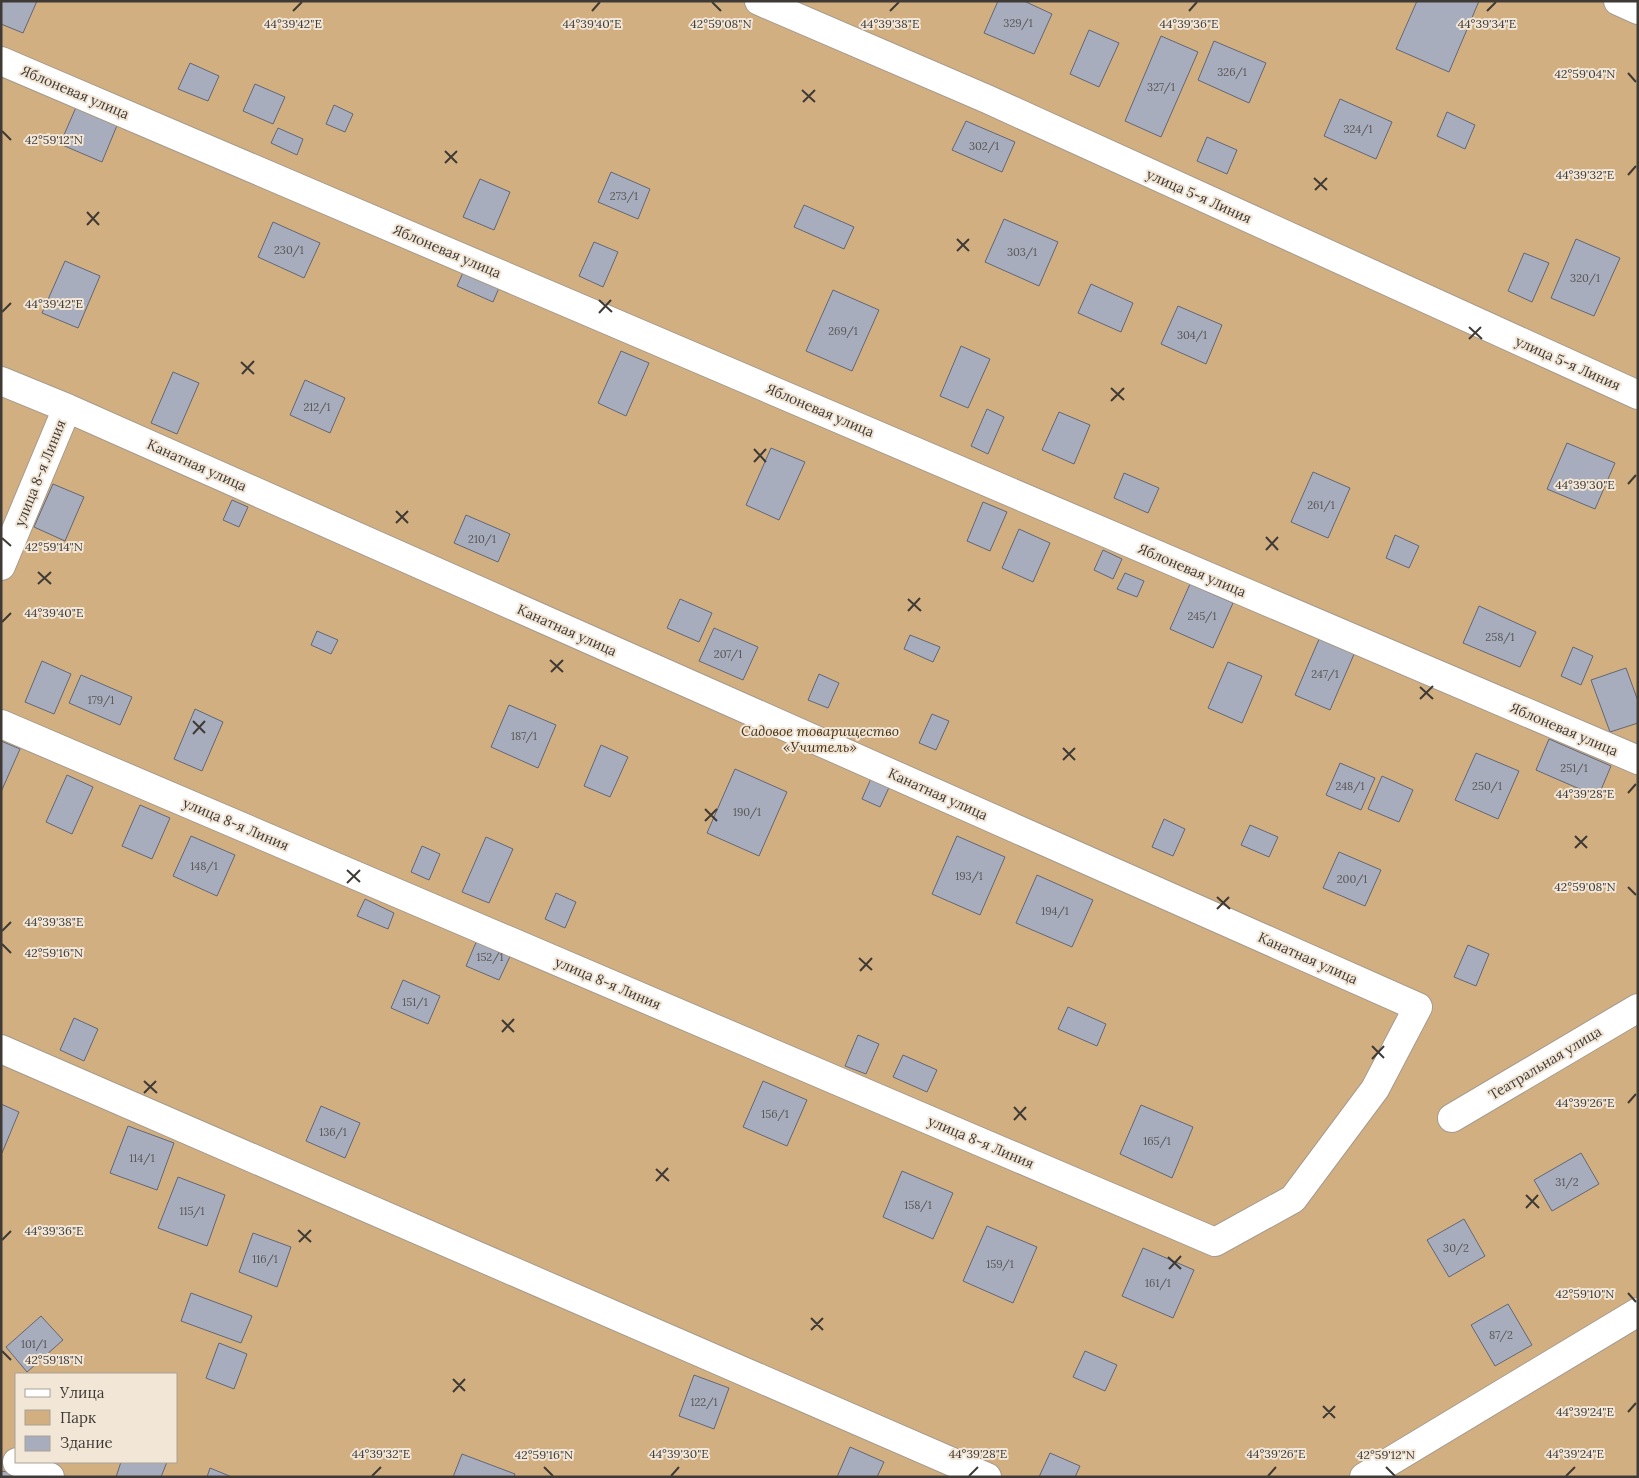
<svg xmlns="http://www.w3.org/2000/svg" width="1639" height="1478" font-family="Lora,serif">
	<style>
		.green { fill: #d2af80; fill-rule: evenodd }
		.building { fill: #a8adbd; stroke: #626675 }
		.lines { fill: none; stroke-linecap: round; stroke-linejoin: round }
		.minor-casing { stroke: #a69b8d; stroke-width: 30 }
		.minor { stroke: #fff; stroke-width: 28 }
		.ticks { fill: none; stroke: #3f3a35; stroke-width: 2 }
		.labels { text-anchor: middle; stroke-width: 4; stroke-linejoin: round; paint-order: stroke }
		.number-label { font-size: 11px; fill: #595757 }
		.street-label { font-size: 14px; fill: #3f3a35; stroke: #f2e6d7 }
		.park-label { font-size: 14px; font-style: italic; fill: #473317; stroke: #f2e6d7 }
		.ticks-label { font-size: 12px; text-anchor: middle; fill: #3f3a35; stroke: #f2e6d7; stroke-width: 4; stroke-linejoin: round; paint-order: stroke }
	</style>
	<rect width="100%" height="100%" fill="#f2e6d7"/>
	<path class="green" d="M1,1H1638V1477H1ZM16,1374H176V1462H16Z"/>
	<path class="building" d="M1,1H37L23,33L1,24Z
		M998,1H1024L1052,14L1034,54L984,33Z
		M1417,1H1479L1449,72L1396,49Z
		M1089,30L1119,43L1099,87L1070,74Z
		M1161,36L1198,52L1161,137L1125,121Z
		M1214,41L1266,63L1249,103L1198,80Z
		M190,63L219,76L208,101L178,89Z
		M255,84L285,97L273,124L243,111Z
		M1340,99L1392,122L1376,159L1324,136Z
		M77,105L118,123L102,162L60,144Z
		M334,105L353,114L345,132L326,124Z
		M1447,112L1475,125L1465,149L1437,136Z
		M966,121L1015,142L1002,172L952,150Z
		M278,128L303,139L297,155L271,143Z
		M1207,137L1237,150L1227,174L1197,161Z
		M611,172L650,189L638,219L598,202Z
		M480,179L510,192L494,230L463,217Z
		M804,205L854,227L844,249L794,227Z
		M1004,219L1058,242L1039,286L985,262Z
		M273,222L320,243L304,278L258,257Z
		M1576,239L1620,258L1594,316L1551,298Z
		M594,242L618,252L603,287L579,276Z
		M1524,253L1549,263L1532,302L1508,291Z
		M65,261L100,276L78,328L42,313Z
		M466,266L502,281L493,302L457,286Z
		M1091,284L1133,303L1121,332L1078,313Z
		M833,290L879,310L852,371L806,351Z
		M1178,306L1222,325L1206,364L1161,344Z
		M961,346L990,359L968,408L940,396Z
		M621,351L649,363L626,416L598,403Z
		M173,372L199,383L177,434L151,423Z
		M305,380L345,398L330,433L290,415Z
		M987,409L1004,417L988,454L971,446Z
		M1059,412L1090,425L1074,464L1042,450Z
		M1567,443L1615,463L1595,509L1547,489Z
		M771,448L805,462L779,520L746,505Z
		M1313,472L1350,488L1328,538L1291,522Z
		M1124,473L1159,488L1148,513L1114,498Z
		M53,484L84,497L65,541L34,527Z
		M232,500L248,507L239,527L223,520Z
		M983,502L1007,512L990,551L967,541Z
		M466,515L510,534L498,562L454,543Z
		M1019,529L1050,543L1033,582L1002,568Z
		M1395,535L1419,546L1409,568L1386,558Z
		M1103,550L1122,559L1113,579L1094,570Z
		M1125,573L1144,581L1137,597L1117,589Z
		M1190,584L1233,603L1213,648L1170,629Z
		M680,599L712,613L699,642L667,628Z
		M1479,606L1536,632L1520,667L1463,643Z
		M714,628L758,647L743,680L699,661Z
		M317,631L338,640L331,654L311,645Z
		M910,635L940,647L933,662L904,649Z
		M1320,637L1355,652L1330,710L1295,695Z
		M1573,647L1593,656L1581,685L1561,676Z
		M42,661L71,674L54,714L25,702Z
		M1228,662L1262,676L1242,723L1208,708Z
		M1626,668L1638,701V723L1610,732L1591,680Z
		M819,674L839,683L828,708L808,700Z
		M81,675L132,697L120,725L69,703Z
		M509,705L556,725L538,768L491,747Z
		M195,709L223,722L202,771L174,759Z
		M932,714L949,721L936,750L919,743Z
		M1549,739L1611,766L1598,797L1536,770Z
		M1,741L20,749L1,792Z
		M601,745L628,757L610,797L584,786Z
		M1476,753L1519,771L1498,819L1455,800Z
		M1340,763L1375,778L1361,810L1326,795Z
		M735,769L787,792L759,856L707,833Z
		M873,774L892,781L880,807L862,799Z
		M67,775L93,787L72,834L46,822Z
		M1382,776L1413,790L1399,822L1368,809Z
		M140,805L170,818L152,859L122,846Z
		M1164,819L1185,829L1173,856L1152,847Z
		M1250,825L1278,837L1269,857L1241,845Z
		M191,836L235,855L217,896L173,876Z
		M957,836L1005,857L980,915L932,894Z
		M486,837L513,849L489,903L462,892Z
		M422,846L440,854L429,880L411,872Z
		M1339,852L1381,870L1365,906L1323,888Z
		M1037,875L1093,900L1072,947L1016,923Z
		M556,893L576,902L565,928L545,919Z
		M365,899L394,913L388,929L357,916Z
		M480,933L514,948L499,980L466,966Z
		M1468,945L1489,954L1476,986L1454,977Z
		M403,980L440,996L428,1024L391,1008Z
		M1068,1007L1106,1024L1097,1046L1058,1029Z
		M74,1018L98,1029L84,1061L60,1050Z
		M858,1035L879,1044L866,1074L845,1066Z
		M903,1055L937,1070L927,1092L893,1077Z
		M763,1081L807,1100L787,1146L743,1127Z
		M1,1104L19,1112L2,1153H1Z
		M1141,1105L1193,1127L1172,1178L1120,1154Z
		M321,1106L360,1123L345,1158L306,1141Z
		M128,1126L174,1143L157,1190L110,1173Z
		M1581,1153L1599,1184L1552,1211L1534,1180Z
		M902,1171L953,1193L933,1239L883,1217Z
		M178,1177L225,1195L207,1246L158,1228Z
		M1464,1219L1485,1256L1449,1277L1427,1240Z
		M987,1226L1037,1247L1013,1303L963,1281Z
		M253,1233L291,1247L277,1287L239,1272Z
		M1143,1248L1194,1270L1173,1318L1122,1296Z
		M191,1293L252,1316L241,1343L181,1321Z
		M1508,1304L1532,1345L1495,1366L1471,1325Z
		M41,1316L63,1340L27,1372L6,1347Z
		M219,1343L247,1354L234,1389L206,1378Z
		M1085,1351L1117,1365L1105,1391L1073,1377Z
		M694,1375L729,1388L714,1429L679,1416Z
		M850,1447L884,1462L877,1477H837Z
		M1050,1453L1080,1466L1075,1477H1039Z
		M462,1454L515,1474L514,1477H453Z
		M121,1462H167L161,1477H116Z
		M210,1468L232,1477H207Z
		M1,1471L20,1474V1477H1Z"/>
	<g class="lines">
		<g class="minor-casing">
			<path id="minor" d="M759,1L987,99L1638,395
				M1618,1L1638,10
				M1,61L1638,760
				M1,381L67,408L1418,1007L1375,1089L1293,1199L1215,1242L1,724
				M1,566L67,408
				M1,1049L987,1477
				M1452,1118L1638,1008
				M17,1462L50,1477
				M1364,1477L1638,1312"/>
		</g>
		<use href="#minor" class="minor"/>
	</g>
	<path class="ticks" d="M712,2L721,11M293,11L302,2M592,11L600,2M890,11L899,2M1189,11L1197,2M1487,11L1496,2M1628,73L1636,82M802,90L815,102M803,102L815,90M2,131L11,140M445,151L457,163M445,163L457,151M1628,175L1636,166M1314,178L1327,190M1315,190L1327,178M87,212L99,225M87,225L99,212M957,239L969,251M957,251L969,239M599,300L612,312M2,312L11,303M599,313L611,300M1469,327L1482,339M1469,339L1481,327M241,362L254,374M242,374L254,361M1111,388L1124,400M1111,401L1124,388M754,449L766,462M754,462L766,449M1628,484L1636,475M396,511L408,523M396,523L408,511M1266,537L1278,550M2,538L11,546M1266,550L1278,537M38,572L51,584M38,584L51,572M908,599L921,611M908,611L920,598M2,622L11,613M550,660L563,672M551,672L563,660M1420,687L1433,699M1420,699L1433,686M193,721L205,733M193,734L205,721M1063,748L1075,760M1063,760L1075,748M1628,793L1636,784M705,809L717,821M705,821L717,809M1575,836L1587,848M1575,848L1587,836M347,870L360,882M347,883L360,870M1628,887L1636,895M1217,897L1230,909M1217,909L1229,897M2,931L11,922M2,944L11,953M859,958L872,970M860,971L872,958M502,1020L514,1032M502,1032L514,1019M1372,1046L1384,1058M1372,1059L1384,1046M144,1081L157,1093M144,1093L156,1081M1628,1103L1636,1094M1014,1107L1026,1120M1014,1120L1026,1107M656,1169L669,1181M656,1181L668,1168M1526,1195L1539,1208M1526,1208L1538,1195M298,1230L311,1242M2,1240L11,1231M299,1242L311,1230M1168,1257L1181,1269M1169,1269L1181,1256M1628,1293L1636,1302M811,1318L823,1330M811,1330L823,1318M2,1351L11,1360M453,1379L465,1391M453,1392L465,1379M1323,1406L1335,1418M1628,1412L1636,1403M1323,1418L1335,1406M544,1467L553,1476M1386,1467L1395,1476M372,1476L381,1467M671,1476L679,1467M969,1476L978,1467M1268,1476L1276,1467M1566,1476L1575,1467"/>
	<g class="labels">
		<g class="number-label">
			<text x="1018" y="27">329/1</text>
			<text x="1232" y="76">326/1</text>
			<text x="1161" y="91">327/1</text>
			<text x="1358" y="133">324/1</text>
			<text x="984" y="150">302/1</text>
			<text x="624" y="200">273/1</text>
			<text x="289" y="254">230/1</text>
			<text x="1022" y="256">303/1</text>
			<text x="1585" y="282">320/1</text>
			<text x="843" y="335">269/1</text>
			<text x="1192" y="339">304/1</text>
			<text x="317" y="411">212/1</text>
			<text x="1321" y="509">261/1</text>
			<text x="482" y="543">210/1</text>
			<text x="1202" y="620">245/1</text>
			<text x="1500" y="641">258/1</text>
			<text x="728" y="658">207/1</text>
			<text x="1325" y="678">247/1</text>
			<text x="101" y="704">179/1</text>
			<text x="524" y="740">187/1</text>
			<text x="1574" y="772">251/1</text>
			<text x="1350" y="790">248/1</text>
			<text x="1487" y="790">250/1</text>
			<text x="747" y="816">190/1</text>
			<text x="204" y="870">148/1</text>
			<text x="969" y="880">193/1</text>
			<text x="1352" y="883">200/1</text>
			<text x="1055" y="915">194/1</text>
			<text x="490" y="961">152/1</text>
			<text x="415" y="1006">151/1</text>
			<text x="775" y="1118">156/1</text>
			<text x="333" y="1136">136/1</text>
			<text x="1157" y="1145">165/1</text>
			<text x="142" y="1162">114/1</text>
			<text x="1567" y="1186">31/2</text>
			<text x="918" y="1209">158/1</text>
			<text x="192" y="1215">115/1</text>
			<text x="1456" y="1252">30/2</text>
			<text x="265" y="1263">116/1</text>
			<text x="1000" y="1268">159/1</text>
			<text x="1158" y="1287">161/1</text>
			<text x="1501" y="1339">87/2</text>
			<text x="34" y="1348">101/1</text>
			<text x="704" y="1406">122/1</text>
		</g>
		<g class="street-label">
			<text transform="translate(75 92) rotate(23)" y="5">Яблоневая улица</text>
			<text transform="translate(1199 196) rotate(24)" y="5">улица 5-я Линия</text>
			<text transform="translate(447 251) rotate(23)" y="5">Яблоневая улица</text>
			<text transform="translate(1568 363) rotate(24)" y="5">улица 5-я Линия</text>
			<text transform="translate(820 410) rotate(23)" y="5">Яблоневая улица</text>
			<text transform="translate(197 465) rotate(24)" y="5">Канатная улица</text>
			<text transform="translate(40 473) rotate(-68)" y="5">улица 8-я Линия</text>
			<text transform="translate(1192 570) rotate(23)" y="5">Яблоневая улица</text>
			<text transform="translate(567 630) rotate(24)" y="5">Канатная улица</text>
			<text transform="translate(1564 729) rotate(23)" y="5">Яблоневая улица</text>
			<text transform="translate(938 794) rotate(24)" y="5">Канатная улица</text>
			<text transform="translate(236 824) rotate(23)" y="5">улица 8-я Линия</text>
			<text transform="translate(1308 958) rotate(24)" y="5">Канатная улица</text>
			<text transform="translate(608 983) rotate(23)" y="5">улица 8-я Линия</text>
			<text transform="translate(1545 1063) rotate(-31)" y="5">Театральная улица</text>
			<text transform="translate(981 1142) rotate(23)" y="5">улица 8-я Линия</text>
		</g>
		<g class="park-label">
			<text x="820" y="736">Садовое товарищество<tspan x="820" dy="16">«Учитель»</tspan></text>
		</g>
	</g>
	<g class="ticks-label">
		<text x="721" y="28">42°59'08"N</text>
		<text x="592" y="28">44°39'40"E</text>
		<text x="1189" y="28">44°39'36"E</text>
		<text x="293" y="28">44°39'42"E</text>
		<text x="890" y="28">44°39'38"E</text>
		<text x="1487" y="28">44°39'34"E</text>
		<text x="1585" y="78">42°59'04"N</text>
		<text x="54" y="144">42°59'12"N</text>
		<text x="1585" y="179">44°39'32"E</text>
		<text x="54" y="308">44°39'42"E</text>
		<text x="1585" y="489">44°39'30"E</text>
		<text x="54" y="551">42°59'14"N</text>
		<text x="54" y="617">44°39'40"E</text>
		<text x="1585" y="798">44°39'28"E</text>
		<text x="1585" y="891">42°59'08"N</text>
		<text x="54" y="926">44°39'38"E</text>
		<text x="54" y="957">42°59'16"N</text>
		<text x="1585" y="1107">44°39'26"E</text>
		<text x="54" y="1235">44°39'36"E</text>
		<text x="1585" y="1298">42°59'10"N</text>
		<text x="54" y="1364">42°59'18"N</text>
		<text x="1585" y="1416">44°39'24"E</text>
		<text x="381" y="1458">44°39'32"E</text>
		<text x="679" y="1458">44°39'30"E</text>
		<text x="978" y="1458">44°39'28"E</text>
		<text x="1276" y="1458">44°39'26"E</text>
		<text x="1575" y="1458">44°39'24"E</text>
		<text x="544" y="1459">42°59'16"N</text>
		<text x="1386" y="1459">42°59'12"N</text>
	</g>
	<rect width="1639" height="1478" fill="none" stroke="#3f3a35" stroke-width="5"/>
	<rect x="15" y="1373" width="162" height="90" fill="#f2e6d7" stroke="#aaa196"/>
	<rect x="25" y="1389" width="25" height="8" fill="#ffffff" stroke="#aaa196"/>
	<text x="60" y="1398" font-size="15" fill="#3f3a35">Улица</text>
	<rect x="25" y="1410" width="25" height="15" fill="#d2af80" stroke="#aaa196"/>
	<text x="60" y="1423" font-size="15" fill="#3f3a35">Парк</text>
	<rect x="25" y="1436" width="25" height="15" fill="#a8adbd" stroke="#aaa196"/>
	<text x="60" y="1448" font-size="15" fill="#3f3a35">Здание</text>
</svg>
